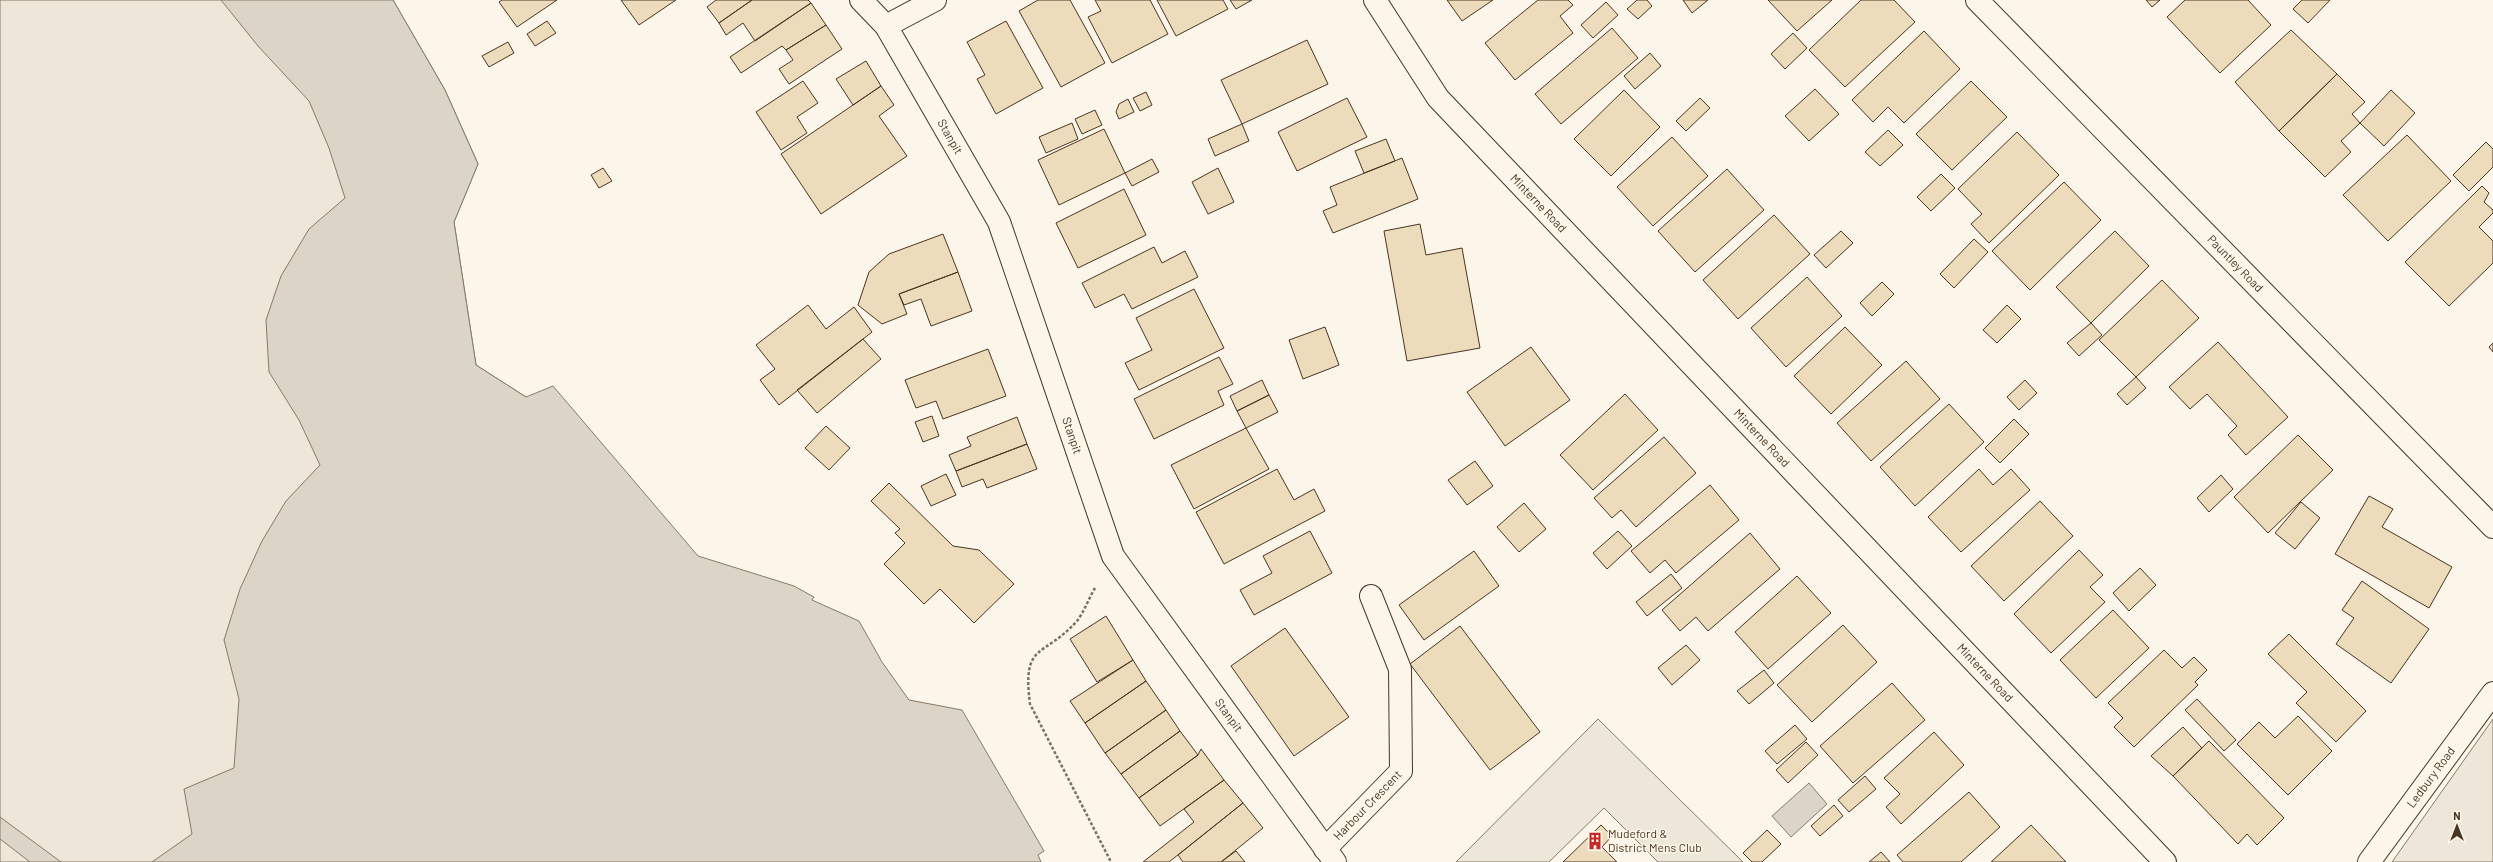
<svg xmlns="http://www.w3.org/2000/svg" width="2493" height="862" font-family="Barlow,sans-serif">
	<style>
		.green { fill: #ede6d9; stroke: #887966 }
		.parking { fill: #ede7d9; stroke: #887966 }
		.water { fill: #dcd4c6; stroke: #887966 }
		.building { fill: #ecdcbc; stroke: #4a3520 }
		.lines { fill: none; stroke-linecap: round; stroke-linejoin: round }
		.minor-casing { stroke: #4a3520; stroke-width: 24 }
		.tertiary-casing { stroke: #4a3520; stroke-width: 24 }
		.path { stroke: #7f6f5c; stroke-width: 2.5; stroke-dasharray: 3 2; stroke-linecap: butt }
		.minor { stroke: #fbf6e9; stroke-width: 22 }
		.tertiary { stroke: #fbf6e9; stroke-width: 22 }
		.labels { text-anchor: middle; stroke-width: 3; stroke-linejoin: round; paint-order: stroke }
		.street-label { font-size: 12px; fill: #4a3520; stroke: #fbf6e9 }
		.poi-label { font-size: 12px; fill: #4a3520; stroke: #fbf6e9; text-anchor: start }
	</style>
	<rect width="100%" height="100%" fill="#fbf6e9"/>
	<path class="green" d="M0,0H393L445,90L478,164L454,222L476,365L526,397L334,862H0Z
		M2493,719V862H2392Z"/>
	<path class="parking" d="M1598,719L1743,862H1658L1604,808L1549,862H1456Z"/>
	<path class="water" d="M221,0H393L445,90L478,164L454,222L476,365L526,397L553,386L698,556L794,586L814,597L812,600L859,621L882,662L909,700L962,710L1044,851L1038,855L1041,862H152L192,834L184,789L234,768L239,699L224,640L240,589L262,541L286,501L320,465L299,420L269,372L266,320L281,276L309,229L345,198L329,148L309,101L258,46Z
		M1809,783L1827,804L1791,837L1772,816Z
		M0,817L61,862H30L0,839Z"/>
	<path class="building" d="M502,0H557L517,27L499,2Z
		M621,0H676L639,25Z
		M716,0H752L719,23L707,7Z
		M752,0H808L811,3L755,41L743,23L726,35L719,23Z
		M1038,0H1070L1105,63L1061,87L1019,11Z
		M1095,0H1150L1168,34L1112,63L1088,17L1101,11Z
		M1157,0H1223L1228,9L1176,36Z
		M1230,0H1252L1236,9Z
		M1447,0H1493L1462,21Z
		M1538,0H1568L1573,5L1560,16L1573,33L1515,80L1485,43Z
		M1637,0H1647L1652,6L1638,19L1627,9Z
		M1683,0H1708L1692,13Z
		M1768,0H1832L1797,31Z
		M1861,0H1894L1915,22L1845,87L1809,50Z
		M2146,0H2160L2152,7Z
		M2185,0H2248L2271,25L2220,73L2167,17Z
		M2302,0H2330L2308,23L2293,9Z
		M1606,2L1618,15L1593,38L1581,25Z
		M811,3L826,25L786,50L782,46L741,73L730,57Z
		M547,21L556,33L535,46L527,34Z
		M1006,21L1043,88L996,114L977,79L985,75L967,42Z
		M826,25L842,49L789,84L779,69L793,60L786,50Z
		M1612,28L1638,58L1561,124L1535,94Z
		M2291,30L2337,74L2279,131L2235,82Z
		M1924,31L1960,69L1904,123L1888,107L1873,122L1852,100Z
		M1793,33L1807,48L1785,69L1771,54Z
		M1307,40L1328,84L1242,124L1221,80Z
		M508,42L514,53L489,67L482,56Z
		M1650,53L1661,66L1635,89L1624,76Z
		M866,61L881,86L853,105L836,79Z
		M2337,74L2365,102L2352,114L2360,123L2341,141L2351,152L2325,177L2279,131Z
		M803,81L818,103L797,117L807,133L781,150L756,112Z
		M1971,81L2007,117L1952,170L1916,134Z
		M881,86L894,105L879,116L907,156L821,214L781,154Z
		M1815,89L1839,114L1809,141L1785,116Z
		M1624,90L1660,127L1611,176L1574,139Z
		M2391,90L2415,113L2384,146L2360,123Z
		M1146,92L1152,105L1140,111L1133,98Z
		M1347,98L1367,137L1297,171L1278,132Z
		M1700,98L1710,108L1686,131L1676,121Z
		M1128,99L1134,112L1119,119L1116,112L1119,104Z
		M1095,110L1102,125L1082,134L1075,119Z
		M1072,123L1078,139L1046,153L1039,137Z
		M1242,124L1249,141L1215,156L1208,139Z
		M1104,129L1125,173L1059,205L1038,160Z
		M1888,130L1903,145L1880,166L1865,152Z
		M2017,132L2059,175L1989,243L1971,224L1982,214L1958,189Z
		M2407,135L2451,181L2388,241L2343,195Z
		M1672,137L1708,176L1653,226L1617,187Z
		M1386,139L1395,161L1364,173L1355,151Z
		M2486,142L2493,149V167L2469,191L2453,175Z
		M1402,158L1418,199L1333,233L1323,211L1337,205L1330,187Z
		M1152,159L1159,172L1132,186L1125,173Z
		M603,168L612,181L599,188L591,175Z
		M1218,168L1234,202L1208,214L1192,182Z
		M1727,169L1764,210L1695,272L1658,231Z
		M1941,174L1955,188L1931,211L1917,197Z
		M2064,182L2101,220L2030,290L1992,251Z
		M2482,186L2489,193L2484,202L2493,210V213L2479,227L2493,241V263L2449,306L2405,262Z
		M1124,189L1146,235L1078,268L1056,223Z
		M1774,215L1810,254L1738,319L1703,280Z
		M1420,224L1426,255L1462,248L1480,348L1407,361L1384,231Z
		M1841,231L1853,243L1826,268L1814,255Z
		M2115,231L2149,266L2091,323L2056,287Z
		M943,234L958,272L899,294L907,314L882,324L858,305L869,272L889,254Z
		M1974,239L1988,252L1954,288L1940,274Z
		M1154,247L1162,263L1185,251L1198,277L1132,309L1124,294L1095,308L1082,283Z
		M958,272L972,311L931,326L921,299L904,305L899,294Z
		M1807,277L1842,316L1786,367L1751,328Z
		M2162,280L2199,318L2136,377L2099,340Z
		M1882,282L1894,294L1872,316L1860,303Z
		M1194,289L1224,348L1139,390L1125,363L1152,350L1136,318Z
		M808,305L826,329L854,307L872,332L779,405L760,380L775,369L756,345Z
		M2007,305L2021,319L1997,343L1983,330Z
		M2091,323L2102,335L2079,356L2067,343Z
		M1325,327L1339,365L1303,379L1289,340Z
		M1845,327L1882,365L1831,414L1794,376Z
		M863,339L881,359L817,413L797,390Z
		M2218,342L2288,417L2246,455L2228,435L2237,426L2207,394L2190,409L2169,387Z
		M2493,343V352L2489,347Z
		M1531,347L1570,400L1505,446L1467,392Z
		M988,349L1006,396L943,419L936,401L916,408L905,380Z
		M1219,357L1233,384L1218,391L1224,405L1154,439L1134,399Z
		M1906,361L1940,399L1871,461L1837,423Z
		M2136,377L2146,388L2127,405L2117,394Z
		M1262,380L1269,395L1237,411L1230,396Z
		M2025,380L2037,393L2019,410L2007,397Z
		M1625,394L1658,430L1593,490L1560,455Z
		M1269,395L1278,412L1246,428L1237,411Z
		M1949,404L1984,442L1915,506L1880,467Z
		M932,416L939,436L923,442L915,422Z
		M1017,417L1027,444L956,471L949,455L971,446L967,437Z
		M2014,419L2029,434L2000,463L1985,448Z
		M826,426L850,448L829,470L805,448Z
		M1246,428L1269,469L1194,509L1171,465Z
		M2298,435L2333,470L2268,533L2234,497Z
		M1664,437L1696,473L1636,527L1621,510L1612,518L1594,498Z
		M1027,444L1037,469L987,488L983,479L962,487L956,471Z
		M1475,461L1493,486L1467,505L1448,480Z
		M1277,469L1294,500L1314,489L1325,511L1224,564L1196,512Z
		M1979,469L1993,485L2011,469L2030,490L1961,552L1928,517Z
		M946,474L956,495L931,506L921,486Z
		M2221,475L2233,489L2209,512L2197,498Z
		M889,483L953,546L979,550L1014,584L974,623L940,589L924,604L884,564L905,543L895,533L900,529L871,501Z
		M1710,485L1739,520L1676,573L1665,560L1650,573L1631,551Z
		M2369,496L2393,509L2382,527L2452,567L2429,608L2335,554Z
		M2040,501L2073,536L2004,601L1971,566Z
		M2301,502L2320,518L2295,549L2275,533Z
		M1524,503L1546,529L1519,552L1497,527Z
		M1310,531L1332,573L1254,615L1240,590L1272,573L1263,556Z
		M1618,531L1632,546L1607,569L1593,553Z
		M1750,533L1780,569L1708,631L1696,617L1680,631L1662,610Z
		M2079,550L2103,575L2090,587L2105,602L2051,653L2014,614Z
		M1474,551L1499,586L1424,640L1399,605Z
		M2140,568L2156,585L2129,611L2113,593Z
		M1671,574L1682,588L1647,616L1636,602Z
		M1797,576L1831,613L1768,669L1735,632Z
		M2362,581L2429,629L2391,683L2336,644L2354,618L2342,610Z
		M2113,610L2149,648L2096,698L2060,660Z
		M1106,616L1133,660L1097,682L1070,639Z
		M1843,625L1877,662L1812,722L1777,685Z
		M1460,626L1540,732L1490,770L1410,664Z
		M1285,628L1349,717L1294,756L1231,666Z
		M2289,634L2366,711L2336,742L2296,703L2307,692L2268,654Z
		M1686,645L1700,660L1672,685L1658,668Z
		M2164,650L2182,668L2194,657L2207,670L2195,682L2198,685L2134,747L2114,727L2123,718L2108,703Z
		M1133,660L1146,681L1085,723L1070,701Z
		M1764,670L1774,683L1749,704L1737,691Z
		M1146,681L1166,710L1105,753L1085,723Z
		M1892,683L1925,720L1853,783L1820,746Z
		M2197,699L2236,740L2224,751L2185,710Z
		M1166,710L1180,731L1121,774L1105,753Z
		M2298,716L2332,751L2288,795L2237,744L2259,722L2275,738Z
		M1795,725L1807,739L1777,764L1765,751Z
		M2183,727L2202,748L2173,776L2151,756Z
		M1180,731L1198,755L1139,798L1121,774Z
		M1934,732L1964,765L1901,824L1886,807L1900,794L1884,778Z
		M2209,741L2284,818L2257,845L2247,834L2238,844L2173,776Z
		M1806,742L1818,755L1788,783L1776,770Z
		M1201,749L1224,780L1160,826L1139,798L1198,755Z
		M1865,776L1876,789L1849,812L1838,800Z
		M1224,780L1243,803L1169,862H1143L1194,822L1184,809Z
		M1969,792L2000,827L1961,862H1903L1897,855Z
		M1243,803L1263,828L1221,862H1183L1178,855Z
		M1834,805L1843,816L1820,836L1811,826Z
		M1601,825L1612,836L1602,847L1617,862H1563Z
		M2031,825L2066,862H1991Z
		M1767,830L1781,844L1762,862H1752L1743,853Z
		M1236,851L1245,862H1221Z
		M1881,852L1890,862H1869Z"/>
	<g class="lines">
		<g class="minor-casing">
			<g id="minor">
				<path id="s1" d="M1375,0L1438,98L2165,862"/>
				<path id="s2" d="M1977,0L2493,527"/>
				<path d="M886,26L935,0"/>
				<path id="s3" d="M1325,849L1401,771L1400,669L1371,596"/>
				<path id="s4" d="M2369,862L2493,693"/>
			</g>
		</g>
		<g class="tertiary-casing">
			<g id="tertiary">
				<path id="s5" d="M861,0L886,26L999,222L1113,556L1335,862"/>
			</g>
		</g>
		<path class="path" d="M1095,588C1089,598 1084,612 1077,621C1043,659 1022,641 1030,704L1111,862"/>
		<use href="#minor" class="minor"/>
		<use href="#tertiary" class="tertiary"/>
	</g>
	<defs>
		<g id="building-bare" transform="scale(1.38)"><path d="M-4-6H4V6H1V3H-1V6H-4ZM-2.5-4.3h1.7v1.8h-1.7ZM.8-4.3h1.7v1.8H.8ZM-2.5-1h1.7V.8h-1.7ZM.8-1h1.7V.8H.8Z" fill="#c62828" stroke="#fbf6e9" stroke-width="2.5" paint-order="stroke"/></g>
	</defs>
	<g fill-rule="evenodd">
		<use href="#building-bare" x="1595" y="841"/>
	</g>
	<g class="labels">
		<g class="street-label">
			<text dy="4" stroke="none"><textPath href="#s5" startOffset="164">Stanpit</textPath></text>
			<text dy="4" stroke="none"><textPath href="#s1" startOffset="262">Minterne Road</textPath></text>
			<text dy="4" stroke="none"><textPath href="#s2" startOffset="369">Pauntley Road</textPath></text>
			<text dy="4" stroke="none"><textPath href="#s5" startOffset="488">Stanpit</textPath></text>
			<text dy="4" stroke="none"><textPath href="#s1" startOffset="586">Minterne Road</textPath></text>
			<text dy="4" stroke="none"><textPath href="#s1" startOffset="910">Minterne Road</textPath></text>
			<text dy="4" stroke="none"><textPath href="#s5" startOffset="812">Stanpit</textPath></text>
			<text dy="4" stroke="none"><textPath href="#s4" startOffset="105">Ledbury Road</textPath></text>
			<text dy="4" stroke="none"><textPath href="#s3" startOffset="61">Harbour Crescent</textPath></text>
		</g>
		<g class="poi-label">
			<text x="1608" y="838">Mudeford &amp;<tspan x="1608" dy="14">District Mens Club</tspan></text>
		</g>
	</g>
	<g transform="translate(2457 826)" stroke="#fbf6e9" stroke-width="3" paint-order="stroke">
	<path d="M0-3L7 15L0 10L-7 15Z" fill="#4a3520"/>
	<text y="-6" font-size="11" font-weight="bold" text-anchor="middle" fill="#4a3520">N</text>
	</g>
</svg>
